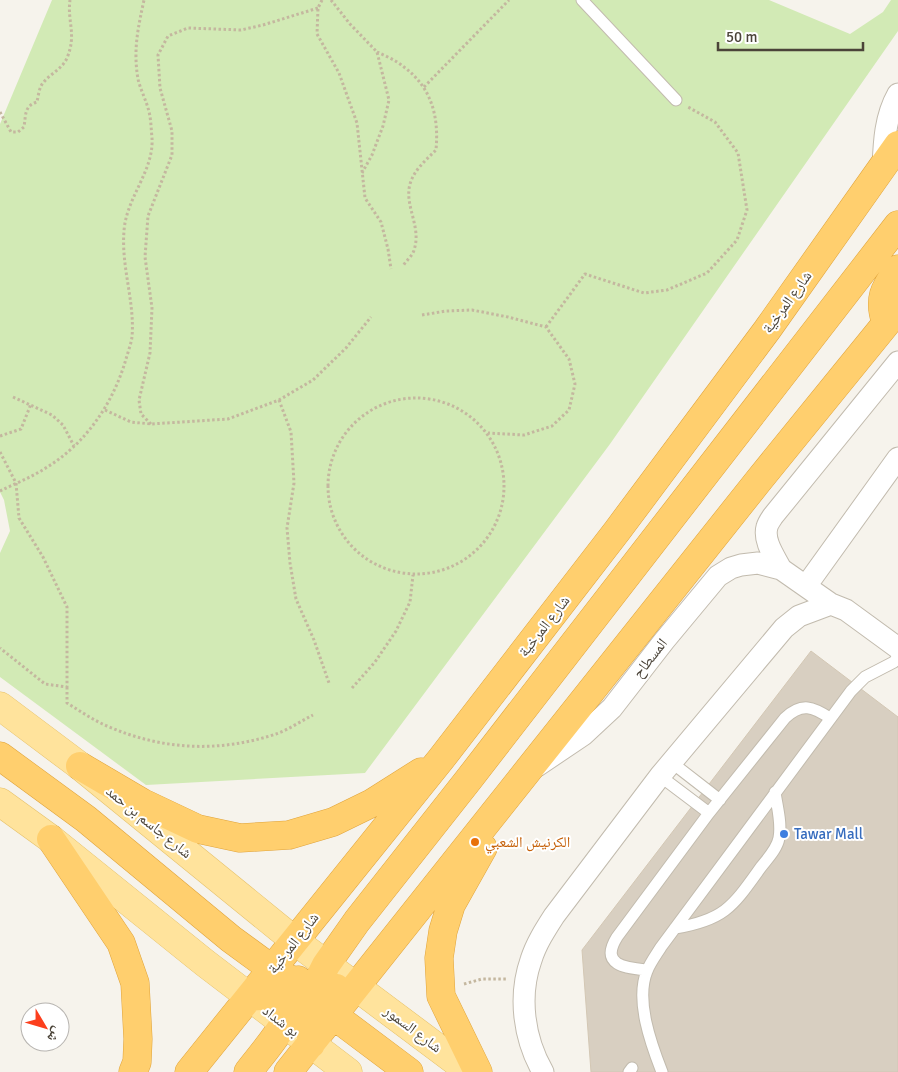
<svg xmlns="http://www.w3.org/2000/svg" width="898" height="1072" font-family="Signika,'Noto Naskh Arabic',sans-serif">
	<style>
		.green { fill: #d2eab5 }
		.building { fill: #d8cfc1; stroke: #d3c7b4 }
		.lines { fill: none; stroke-linecap: round; stroke-linejoin: round }
		.lane-casing { stroke: #c2bbae; stroke-width: 13 }
		.street-casing { stroke: #c2bbae; stroke-width: 23 }
		.primary-casing { stroke: #e6c16a; stroke-width: 29 }
		.highway-casing { stroke: #e0a43c; stroke-width: 29 }
		.path { stroke: #c4b79f; stroke-width: 3; stroke-dasharray: 2.5 2.5; stroke-linecap: butt }
		.lane { stroke: #fff; stroke-width: 11 }
		.street { stroke: #fff; stroke-width: 21 }
		.primary { stroke: #ffe39c; stroke-width: 28 }
		.highway { stroke: #ffcf6e; stroke-width: 28 }
		.shop-dot { fill: #3f7fe0; stroke: #fff; stroke-width: 2 }
		.food-dot { fill: #e8710a; stroke: #fff; stroke-width: 2 }
		.labels { text-anchor: middle; stroke-width: 4; stroke-linejoin: round; paint-order: stroke }
		.street-label { font-size: 15px; fill: #4b4439; stroke: #fff }
		.shop-label { font-size: 15px; fill: #366cbe; stroke: #fff; text-anchor: start }
		.food-label { font-size: 15px; fill: #c56008; stroke: #fff; text-anchor: start }
	</style>
	<rect width="100%" height="100%" fill="#f6f3ec"/>
	<path class="green" d="M52,0H769L850,34L883,12L891,0H898V31L610,444L365,773L146,785L0,677V553L10,531L4,500L0,492V124Z"/>
	<path class="building" d="M811,651L898,717V1072H591L582,950Z"/>
	<g class="lines">
		<g class="lane-casing">
			<path id="lane" d="M582,0L676,100
				M671,762L720,800
				M660,776L709,813
				M675,928C725,920 733,906 761,867C768,858 777,849 779,838C782,823 777,807 775,792
				M647,970C627,968 599,966 617,937L709,813L785,718C802,702 813,707 830,718
				M629,1072L632,1068
				M662,1072C651,1044 635,1000 647,971C650,963 656,955 661,947L851,691L865,677L894,662L898,656"/>
		</g>
		<g class="street-casing">
			<path id="street" d="M883,167C884,142 885,117 898,94
				M781,569C775,557 763,541 767,527C768,523 771,519 773,516L898,362
				M806,586L898,458
				M537,766L583,735L612,708L664,641L718,576L731,568L741,565L758,563L781,569L831,604L846,610L898,648
				M543,1072C524,1039 518,997 531,960C536,944 545,930 554,916L660,776L784,628L799,616L831,604"/>
		</g>
		<g class="primary-casing">
			<path id="primary" d="M0,706L80,766L295,941L470,1072
				M0,802L51,839L205,963L348,1072"/>
		</g>
		<g class="highway-casing">
			<path id="highway" d="M886,323C878,299 884,289 898,269
				M0,756L86,819L231,939L272,969L284,977L307,985L336,988
				M80,766L143,803L198,829L240,838L289,835L333,822L372,803L421,772
				M51,839L121,943L135,983L138,1039L137,1062L133,1072
				M250,997C280,993 308,998 333,1015L409,1072
				M311,1044V1013L319,979L326,965L357,921L469,779L898,225
				M189,1072L441,759L617,531L767,330L898,145
				M248,1072C271,1042 295,1019 298,980
				M288,1072L759,480L898,309
				M478,1072L441,996L439,958L443,931L451,905L483,848"/>
		</g>
		<path class="path" d="M322,0L318,8L317,34L339,73L357,123L365,198L381,222L388,249L391,269
			M331,0L350,24L377,52L389,100L383,126L372,155L362,173
			M377,52C386,56 397,61 404,67C432,88 439,117 436,150C426,160 414,170 410,184C404,206 422,227 414,250C413,255 406,261 403,266
			M424,87L509,0
			M0,112L11,132H18L24,127C26,115 24,106 37,102C38,97 39,90 41,86C47,75 62,70 67,58C77,34 67,22 70,0
			M422,315L446,311L472,310L508,317L546,327L569,359L575,384L569,410L552,426L524,435L488,433
			M546,327L585,274L644,293L667,290L707,273L737,240L747,210L738,153L715,122L688,107
			M13,397L52,415L63,425L74,446
			M328 486a88 88 0 1 1 176 0a88 88 0 1 1-176 0Z
			M279,400L291,432L294,483L287,528L290,563L296,599L314,640L329,683
			M105,410L131,422L151,424L228,419L279,400L313,380L346,348L371,317
			M151,424L141,414L139,400L150,353L152,308L145,257L148,216L172,155V131L160,88L158,55L168,36L188,28L241,30L263,25L318,8
			M0,436L21,429L31,404
			M0,452L16,483L19,518L43,557L67,607V687L45,684L0,648
			M0,491C14,484 30,478 44,469C85,445 113,404 126,359C128,352 131,344 132,337C135,302 121,267 124,231C126,198 154,171 152,138C151,128 151,117 148,108C145,98 140,88 138,79C133,50 138,28 144,0
			M67,687V703C80,711 93,720 107,726C162,750 218,753 276,734C288,730 301,721 313,715
			M352,688L375,662L396,631L410,602L413,575
			M464,984L482,979H507"/>
		<use href="#lane" class="lane"/>
		<use href="#street" class="street"/>
		<use href="#primary" class="primary"/>
		<use href="#highway" class="highway"/>
	</g>
	<circle class="shop-dot" cx="784" cy="834" r="5"/>
	<circle class="food-dot" cx="475" cy="842" r="5"/>
	<g class="labels">
		<g class="street-label">
			<text transform="translate(787 302) rotate(-54)" y="5">شارع المرخية</text>
			<text transform="translate(544 626) rotate(-52)" y="5">شارع المرخية</text>
			<text transform="translate(650 658) rotate(-52)" y="5">المسطاح</text>
			<text transform="translate(149 822) rotate(39)" y="5">شارع جاسم بن حمد</text>
			<text transform="translate(293 943) rotate(-52)" y="5">شارع المرخية</text>
			<text transform="translate(281 1021) rotate(37)" y="5">بو شداد</text>
			<text transform="translate(413 1029) rotate(37)" y="5">شارع السمور</text>
		</g>
		<g class="shop-label">
			<text x="794" y="839">Tawar Mall</text>
		</g>
		<g class="food-label">
			<text x="485" y="847">الكرنيش الشعبي</text>
		</g>
	</g>
	<g transform="translate(45 1027) rotate(128)"><circle r="24" fill="#ffffff" stroke="#b7b4b0"/>
	<path d="M0-4L9 19L0 12L-9 19Z" fill="#fc3f1d"/>
	<text y="-8" font-size="14" font-weight="bold" text-anchor="middle" fill="#4b4439">ش</text>
	</g>
	<path d="M718 42v8h145v-8" fill="none" stroke="#4b4439" stroke-width="2.5"/>
	<text x="726" y="42" font-size="15" fill="#4b4439" stroke="#ffffff" stroke-width="4" paint-order="stroke">50 m</text>
</svg>
